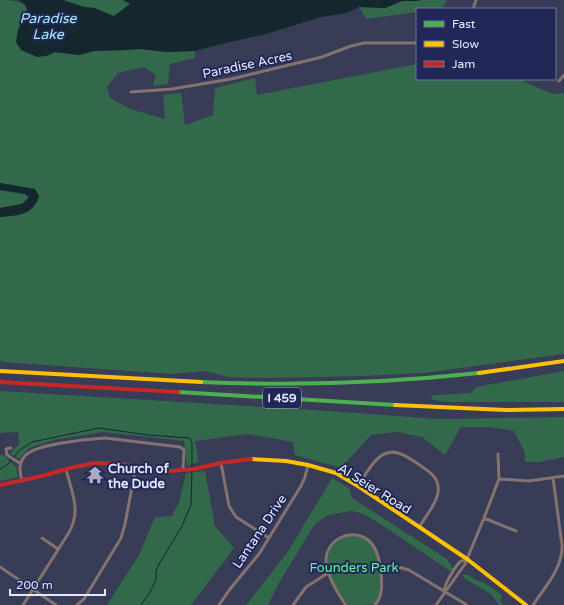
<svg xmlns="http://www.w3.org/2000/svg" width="564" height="605" font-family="'Varela Round',sans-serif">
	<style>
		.green { fill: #31694a }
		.water { fill: #14272e }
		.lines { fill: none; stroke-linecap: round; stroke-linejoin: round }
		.stream { stroke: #14272e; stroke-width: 1 }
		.street { stroke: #847270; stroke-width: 3 }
		.fast { stroke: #4caf50; stroke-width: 4 }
		.slow { stroke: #ffc107; stroke-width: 4 }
		.jam { stroke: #c62828; stroke-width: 4 }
		.labels { text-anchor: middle; stroke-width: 4; stroke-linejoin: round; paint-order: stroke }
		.shield { fill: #212857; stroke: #aaafca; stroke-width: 1 }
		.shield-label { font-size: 12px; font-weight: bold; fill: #e4e9fc }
		.street-label { font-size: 13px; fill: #e4e9fc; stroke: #212857 }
		.poi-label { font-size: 13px; font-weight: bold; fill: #e4e9fc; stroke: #212857; text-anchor: start }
		.park-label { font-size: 13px; fill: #66f39e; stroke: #212857 }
		.water-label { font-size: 14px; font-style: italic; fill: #a6e7f6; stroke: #212857 }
	</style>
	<rect width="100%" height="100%" fill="#383c56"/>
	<path class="green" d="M0,0C11,0 22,0 27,9L18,30L46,56L55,52L79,55L94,51L126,50L141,49L166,52L195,51V58L170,64L168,84L153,86L156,75L144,67L118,73L107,87L110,98L130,109L165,119L163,95L181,93L185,125L213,115L215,88L255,78L257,95L417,64V79H524V82L553,94L564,93V354L424,373L364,376L268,378L228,377L205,371L172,374L2,362L0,360V217L20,215L35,189L0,183Z
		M63,0H123L131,3L114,16L94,8L84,7Z
		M421,0H447L442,9H417V12L366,19L359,7L385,8L402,1H416Z
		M0,190L25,194L29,197L23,204L0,208Z
		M564,371V402H446L434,400L431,398L433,395L471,393L476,387Z
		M0,391L330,411L437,419L564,417V457L540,462H525V453L514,431L489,427H461L445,455L422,437L397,432L371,435L341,468L295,455L293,442L248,434L195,441L199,462L187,466L184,441L103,432L54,440L29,448L19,459L10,453L19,444L18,432L0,433Z
		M0,455H3L16,467L18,477L0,481Z
		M205,471L215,526L234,548L191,605H107L139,555L155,517L172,516L179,502L186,473Z
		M332,478L349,488L352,498L447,559L453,569L450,571L391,531L364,514L352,511L328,515L315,524L280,581L268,605H246L287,553Z
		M349,536C355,536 362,537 367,540C380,548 388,595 374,604C369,605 356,605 349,605C344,600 330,580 328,573C326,562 328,548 337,541C340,538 345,537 349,536Z
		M462,575H469L476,580L483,582L502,595L500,602L504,605H499L491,594L465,579Z"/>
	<path class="water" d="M19,0H63L84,7L94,8L114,16L130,4L123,0H421L416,1H402L385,8L359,7L347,13L321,17L266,34L217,45L195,51L166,52L141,49L126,50L94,51L79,55L55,52L46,56L37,57L21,50L16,42L18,30L27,9L25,4Z
		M0,183L35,189L39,196C33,216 18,215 0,217V208L22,204L29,197L25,194L0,190Z"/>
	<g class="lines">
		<path class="stream" d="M0,469L8,464L20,450L32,442L99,428L148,435L189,438L191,440L192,443V467
			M141,605L150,592L156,580V571L159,564L182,526L191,505L192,471"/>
		<path class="street" d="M473,9L476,0
			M559,81L564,75
			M131,92L172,89L231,79L322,57L351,46L364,43H417
			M11,448L6,449L7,455L21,464
			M221,463L229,506L236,517L269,538
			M499,479L529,481L564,476
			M22,481C20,472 18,465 24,457C32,444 89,439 105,438L180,447L184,450L183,470
			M358,486C367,473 378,447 398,453C409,456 419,465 428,471C451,487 430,510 419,527
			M484,518L516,531
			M42,538L58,549
			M0,567L56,605
			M380,567H398L409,570L467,605
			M444,592C444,585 455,566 461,561C462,561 466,560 467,559
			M23,605L68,534C82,511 72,494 66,469
			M77,605L84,599L121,538L125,524L136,466
			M219,605L230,589L259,554L301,486L305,477L308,465
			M293,605L306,587L328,573
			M346,605C341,599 337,591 333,584C330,577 326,569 326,561C326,540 350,527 368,540C377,547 380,562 381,573C382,584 383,596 375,605
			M436,605L465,564L484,518L499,479L498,454
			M533,605C545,587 563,568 562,545L553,478"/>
		<path class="fast" d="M201,382C294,386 387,383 479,373
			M178,392L395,405"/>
		<path class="slow" d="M0,371L201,382
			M479,373L564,361
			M395,405L506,410L564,409
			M251,459L286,461L308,465L336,473L358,486L467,559L526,605"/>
		<path class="jam" d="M0,382L178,392
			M0,485L42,476L74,467L96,463L120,464L170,471L194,469L221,463L251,459"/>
	</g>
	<defs>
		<g id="temple-bare" transform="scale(1.38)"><path d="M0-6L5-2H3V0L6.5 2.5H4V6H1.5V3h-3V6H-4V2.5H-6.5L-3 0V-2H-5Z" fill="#a8acc2" stroke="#212857" stroke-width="2.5" paint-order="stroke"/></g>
	</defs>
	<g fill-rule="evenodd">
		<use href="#temple-bare" x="95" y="475"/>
	</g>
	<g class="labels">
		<rect class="shield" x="263" y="388" width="38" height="20" rx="3"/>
		<g class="shield-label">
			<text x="282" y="402">I 459</text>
		</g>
		<g class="street-label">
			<text transform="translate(247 64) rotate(-12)" y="5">Paradise Acres</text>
			<text transform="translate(375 488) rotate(32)" y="5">Al Seier Road</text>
			<text transform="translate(259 531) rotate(-56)" y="5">Lantana Drive</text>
		</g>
		<g class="poi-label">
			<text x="108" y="473">Church of<tspan x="108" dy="15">the Dude</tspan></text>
		</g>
		<g class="park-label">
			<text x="354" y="572">Founders Park</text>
		</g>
		<g class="water-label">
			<text x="48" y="23">Paradise<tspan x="48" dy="16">Lake</tspan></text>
		</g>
	</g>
	<rect x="416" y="8" width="140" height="72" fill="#212857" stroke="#6f7599"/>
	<rect x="424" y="21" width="20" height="6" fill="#4caf50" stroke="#6f7599"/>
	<text x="452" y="28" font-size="12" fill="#e4e9fc">Fast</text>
	<rect x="424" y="41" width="20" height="6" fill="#ffc107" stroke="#6f7599"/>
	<text x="452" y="48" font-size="12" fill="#e4e9fc">Slow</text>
	<rect x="424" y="61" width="20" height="6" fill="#c62828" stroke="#6f7599"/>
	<text x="452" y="68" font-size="12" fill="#e4e9fc">Jam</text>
	<path d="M10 589v6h95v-6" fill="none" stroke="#e4e9fc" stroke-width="2"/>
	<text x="16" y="589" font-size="12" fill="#e4e9fc" stroke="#212857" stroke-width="3" paint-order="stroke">200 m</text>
</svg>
